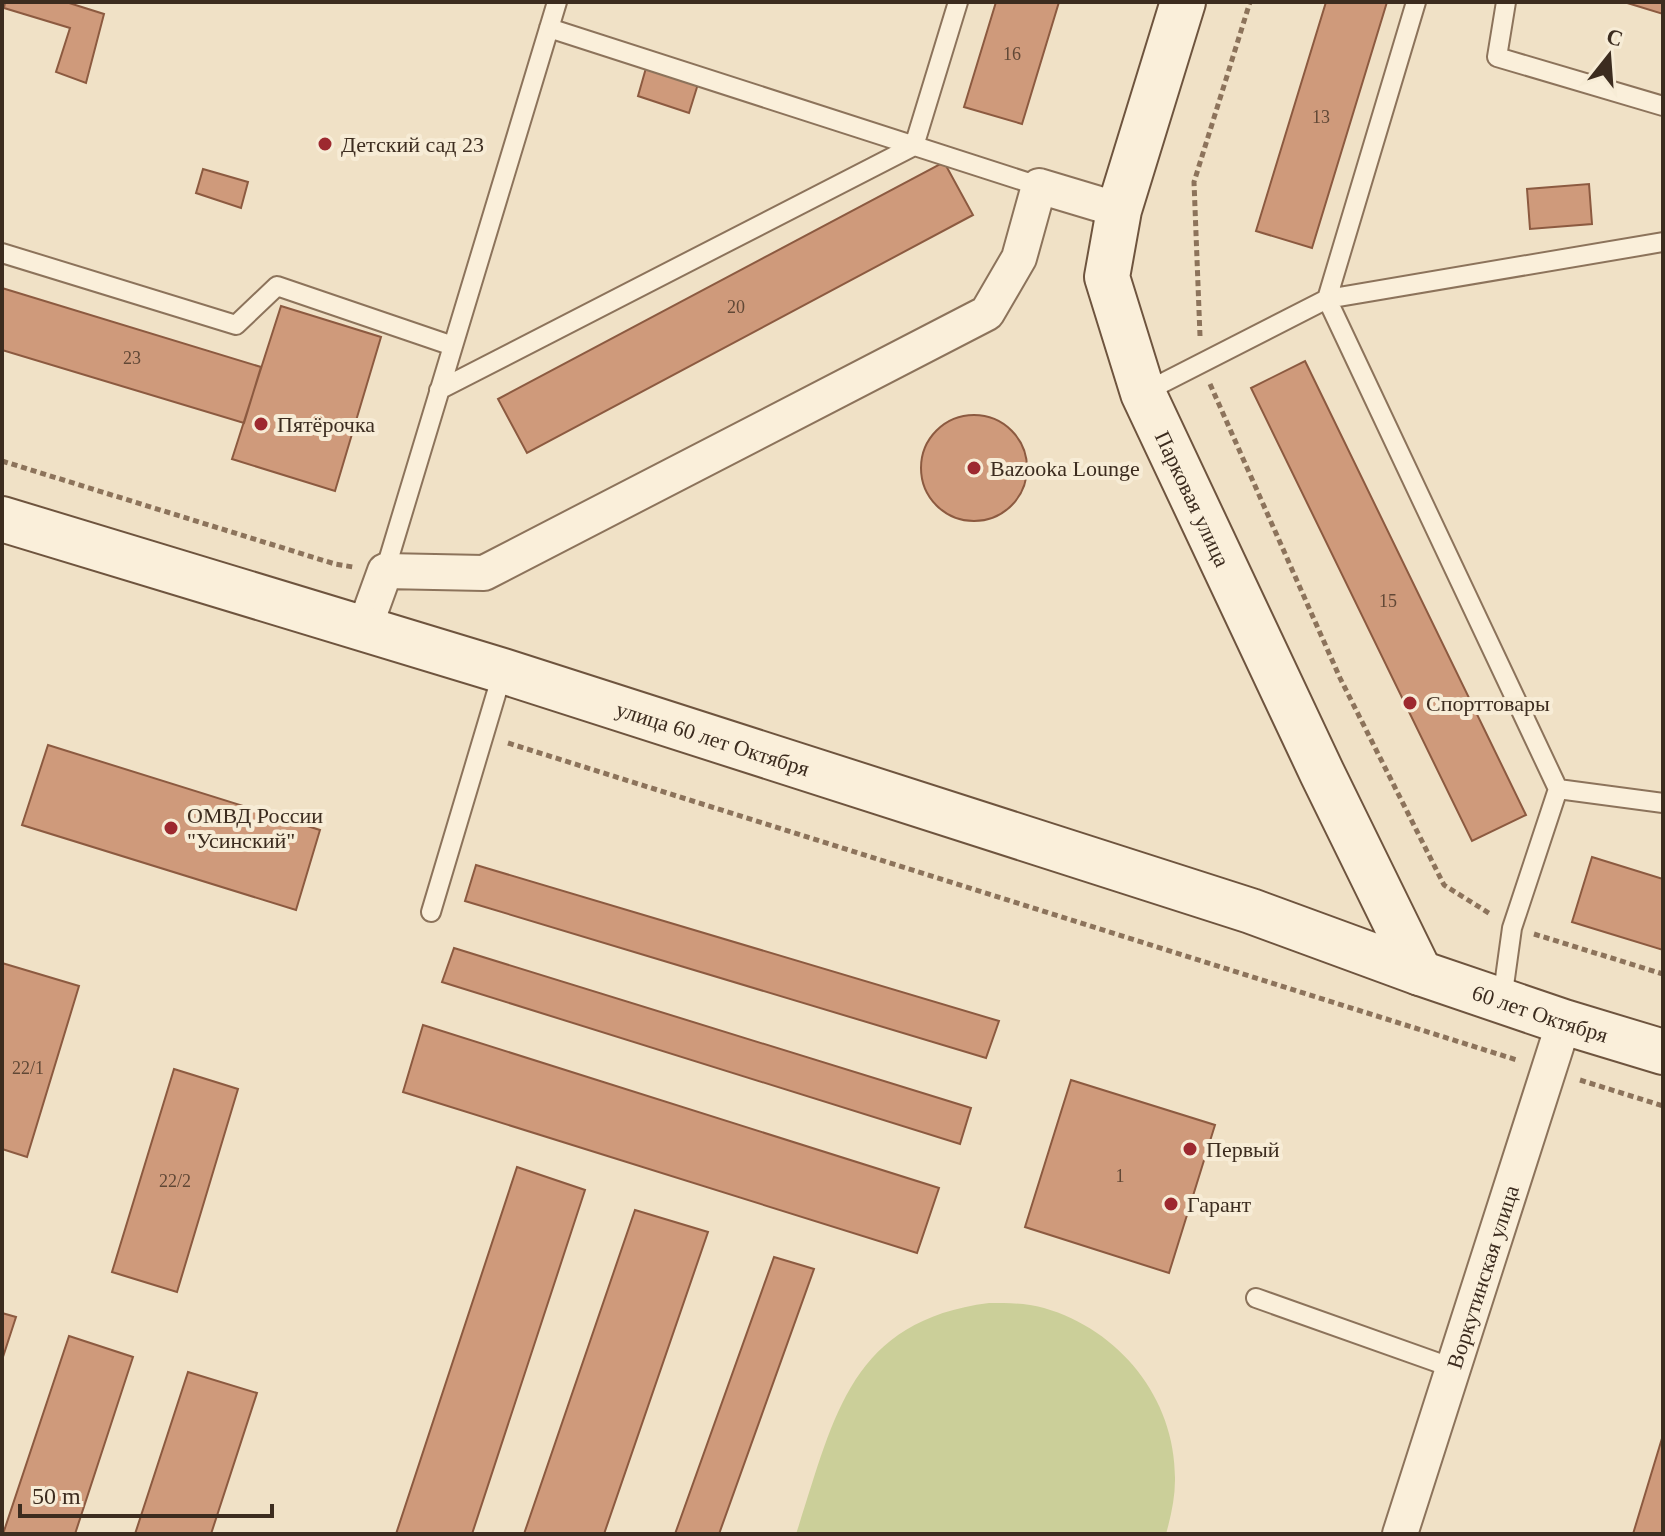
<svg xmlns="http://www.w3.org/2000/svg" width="1665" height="1536" font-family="Georgia,serif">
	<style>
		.green { fill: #cbcf99 }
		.building { fill: #cf9a7b; stroke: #8c5a40; stroke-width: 2 }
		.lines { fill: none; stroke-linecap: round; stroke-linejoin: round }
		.lane-casing { stroke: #8c735b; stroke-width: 22 }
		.street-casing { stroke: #8c735b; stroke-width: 38 }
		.secondary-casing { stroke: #6e543e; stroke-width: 48 }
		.path { stroke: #8c735b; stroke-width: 5; stroke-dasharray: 6 4; stroke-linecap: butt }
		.lane { stroke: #faefda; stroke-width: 18 }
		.street { stroke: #faefda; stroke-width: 34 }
		.secondary { stroke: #faefda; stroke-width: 44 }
		.poi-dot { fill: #9d292f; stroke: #f7ecd6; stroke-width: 3 }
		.labels { text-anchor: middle; stroke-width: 8; stroke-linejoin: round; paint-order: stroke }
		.number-label { font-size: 18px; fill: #614836 }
		.poi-label { font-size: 22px; fill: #3c2c1f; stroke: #f7ecd6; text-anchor: start }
		.street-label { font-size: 22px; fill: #3c2c1f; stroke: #f7ecd6 }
	</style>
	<rect width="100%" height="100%" fill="#f0e1c6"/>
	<path class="green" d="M989,1303C1008,1303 1026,1303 1044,1308C1120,1330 1176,1399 1175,1480C1175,1498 1171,1516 1166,1534H796C834,1420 848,1321 989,1303Z"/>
	<path class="building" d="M5,2H66L104,14L86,83L56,72L70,28L4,8Z
		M996,2H1059L1022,124L964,107Z
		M1326,2H1387L1312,248L1256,231Z
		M1624,2H1663V14Z
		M646,68L698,84L689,113L638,96Z
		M944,162L973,215L527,453L498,399Z
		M203,169L248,182L241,208L196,193Z
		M1589,184L1592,224L1530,229L1527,189Z
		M2,288L261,367L244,423L2,350Z
		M281,306L381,337L335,491L232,459Z
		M1305,361L1526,815L1472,841L1251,388Z
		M921 468a53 53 0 1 1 106 0a53 53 0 1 1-106 0Z
		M48,745L320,830L296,910L22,825Z
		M1592,857L1663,879V950L1572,922Z
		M476,865L999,1021L986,1058L465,901Z
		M454,948L971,1108L960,1144L442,982Z
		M2,963L79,986L27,1157L2,1149Z
		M423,1025L939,1188L917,1253L403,1092Z
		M174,1069L238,1089L177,1292L112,1272Z
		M1071,1080L1215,1125L1169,1273L1025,1227Z
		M517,1167L585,1190L472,1534H396Z
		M635,1210L708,1232L604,1534H524Z
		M774,1257L814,1269L719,1534H675Z
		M2,1313L16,1317L2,1360Z
		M69,1336L133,1357L75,1534H3Z
		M188,1372L257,1393L211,1534H135Z
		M1663,1435V1534H1633Z"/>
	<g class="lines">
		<g class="lane-casing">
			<path id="lane" d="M1506,2L1497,57L1663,106
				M549,28L1039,186
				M2,253L236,325L277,286L453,346
				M439,390L914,146L958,2
				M1143,393L1327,299L1416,2
				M385,571L557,2
				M1558,789L1327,299L1663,242
				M431,912L503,671
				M1502,1000L1512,928L1558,789L1663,803
				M1256,1298L1453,1368"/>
		</g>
		<g class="street-casing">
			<g id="street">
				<path d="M364,629L385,571L484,573L987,313L1019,258L1039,186L1119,210"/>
				<path id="s1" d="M1400,1534L1564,1022"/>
			</g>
		</g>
		<g class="secondary-casing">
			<g id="secondary">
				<path id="s2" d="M1183,2L1119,210L1107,277L1143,393L1322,773L1420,973"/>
				<path id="s3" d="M2,519L503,671L1251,911L1420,973L1564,1022L1663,1052"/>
			</g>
		</g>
		<path class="path" d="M1200,336L1194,182L1250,2
			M1210,384L1340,678L1444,885L1492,915
			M2,461L335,564L353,567
			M508,743L1517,1060
			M1534,934L1663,974
			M1580,1080L1663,1106"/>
		<use href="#lane" class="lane"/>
		<use href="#street" class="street"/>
		<use href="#secondary" class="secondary"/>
	</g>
	<g class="poi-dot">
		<circle cx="325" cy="144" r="8"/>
		<circle cx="261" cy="424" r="8"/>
		<circle cx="974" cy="468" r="8"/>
		<circle cx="1410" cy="703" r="8"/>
		<circle cx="171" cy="828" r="8"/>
		<circle cx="1190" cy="1149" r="8"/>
		<circle cx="1171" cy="1204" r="8"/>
	</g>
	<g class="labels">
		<g class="number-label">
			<text x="1012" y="60">16</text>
			<text x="1321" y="123">13</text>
			<text x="736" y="313">20</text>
			<text x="132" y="364">23</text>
			<text x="1388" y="607">15</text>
			<text x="28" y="1074">22/1</text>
			<text x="1120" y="1182">1</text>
			<text x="175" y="1187">22/2</text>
		</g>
		<g class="poi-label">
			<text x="341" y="152">Детский сад 23</text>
			<text x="277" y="432">Пятёрочка</text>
			<text x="990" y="476">Bazooka Lounge</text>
			<text x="1426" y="711">Спорттовары</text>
			<text x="187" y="823">ОМВД России<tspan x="187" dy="25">"Усинский"</tspan></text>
			<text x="1206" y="1157">Первый</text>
			<text x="1187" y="1212">Гарант</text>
		</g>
		<g class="street-label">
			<text dy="8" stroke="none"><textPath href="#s2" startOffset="524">Парковая улица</textPath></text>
			<text dy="8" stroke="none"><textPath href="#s3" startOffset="744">улица 60 лет Октября</textPath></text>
			<text dy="8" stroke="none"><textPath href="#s3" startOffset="1616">60 лет Октября</textPath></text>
			<text dy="8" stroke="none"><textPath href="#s1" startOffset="270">Воркутинская улица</textPath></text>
		</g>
	</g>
	<rect width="1665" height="1536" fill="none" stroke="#3c2c1f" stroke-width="8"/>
	<g transform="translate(1609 56) rotate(17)" stroke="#f7ecd6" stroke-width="6" paint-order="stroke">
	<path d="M0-6L14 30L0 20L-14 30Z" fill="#3c2c1f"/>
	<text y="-12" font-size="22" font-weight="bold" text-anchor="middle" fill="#3c2c1f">С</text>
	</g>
	<path d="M20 1504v12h252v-12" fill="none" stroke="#3c2c1f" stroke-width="4"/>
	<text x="32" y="1504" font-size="24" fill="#3c2c1f" stroke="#f7ecd6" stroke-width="6" paint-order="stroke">50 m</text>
</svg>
